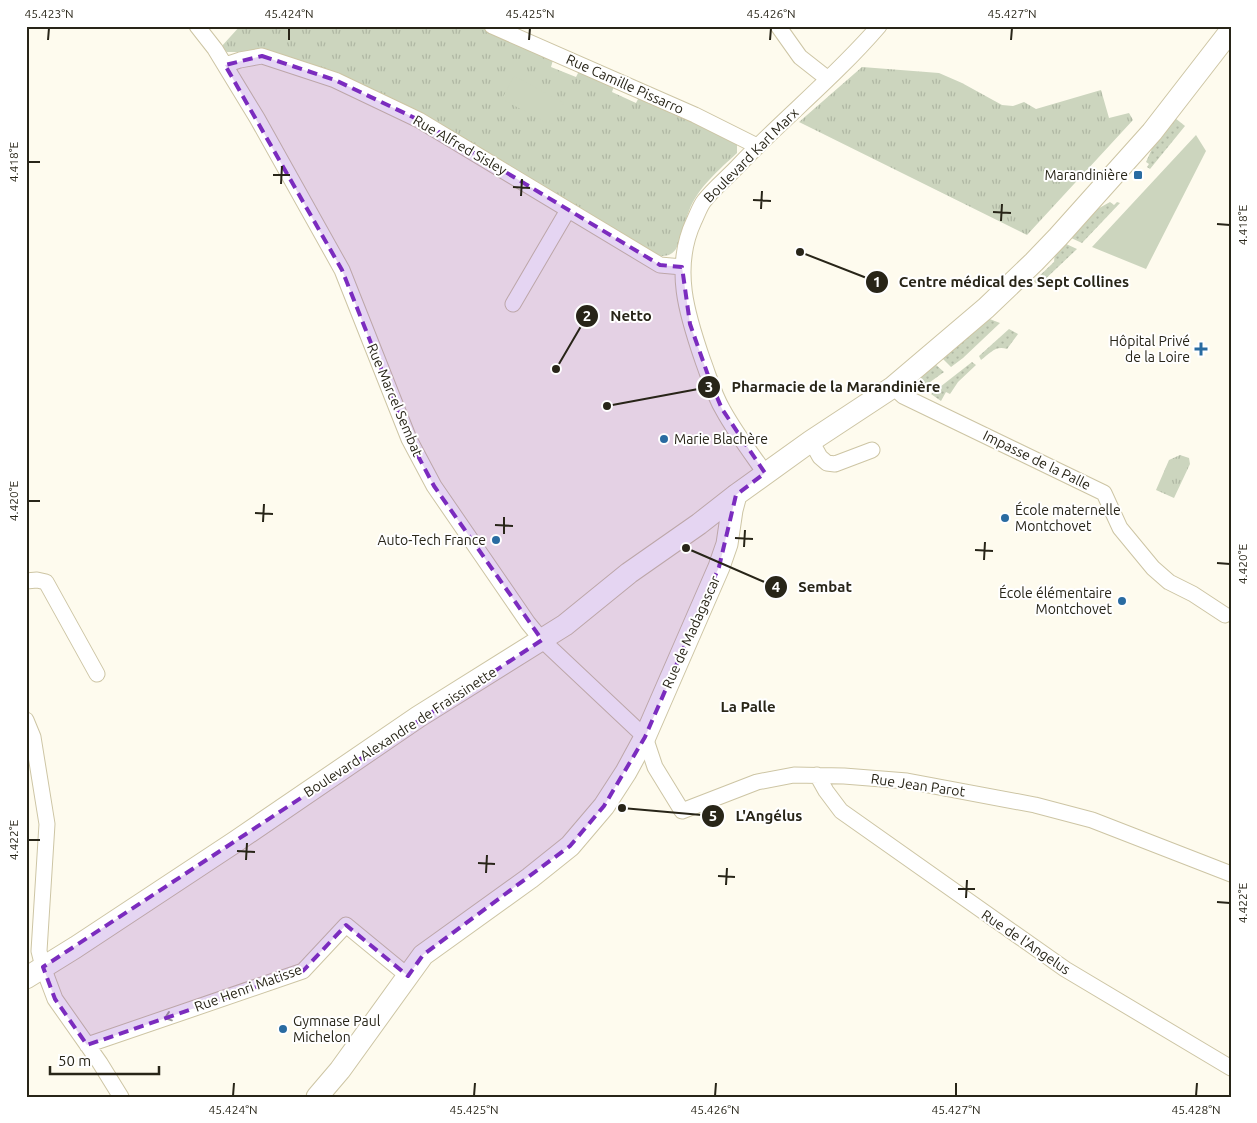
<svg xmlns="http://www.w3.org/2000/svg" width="1257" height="1123" font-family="Ubuntu,sans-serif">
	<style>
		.grass { fill: url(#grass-dots) }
		.park { fill: url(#park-tufts) }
		.garden { fill: #ccd5be }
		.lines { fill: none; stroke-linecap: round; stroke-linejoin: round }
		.street-casing { stroke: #cdc5a4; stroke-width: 17 }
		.secondary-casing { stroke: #cdc5a4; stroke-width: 23 }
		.street { stroke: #fff; stroke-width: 15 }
		.secondary { stroke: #fff; stroke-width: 21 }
		.oneway { stroke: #9e9d97 }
		.marked { fill: #7b2cbf; fill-opacity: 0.2; stroke: #7b2cbf; stroke-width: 4; stroke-dasharray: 10 6; stroke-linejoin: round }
		.ticks { fill: none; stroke: #282518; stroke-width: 2 }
		.poi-dot { fill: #296ba1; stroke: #fff; stroke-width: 2 }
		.labels { text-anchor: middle; stroke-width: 4; stroke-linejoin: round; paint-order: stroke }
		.street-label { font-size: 14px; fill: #282518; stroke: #fff }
		.poi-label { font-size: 14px; fill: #282518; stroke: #fff; text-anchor: end }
		.neighbourhood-label { font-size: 15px; font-weight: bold; fill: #282518; stroke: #fff }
		.leader { fill: none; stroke: #282518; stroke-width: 2 }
		.callout-dot { fill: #282518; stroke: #fff; stroke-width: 2 }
		.mark-label { font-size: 15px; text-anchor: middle; font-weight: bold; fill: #fff }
		.callout-label { font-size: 15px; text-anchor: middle; font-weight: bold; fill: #282518; stroke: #fff; stroke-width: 4; stroke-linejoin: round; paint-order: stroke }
		.neatline { fill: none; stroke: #282518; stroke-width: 2 }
		.ticks-label { font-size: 12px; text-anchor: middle; fill: #282518 }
	</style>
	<defs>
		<pattern id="grass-dots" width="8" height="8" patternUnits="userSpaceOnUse" patternTransform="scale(1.25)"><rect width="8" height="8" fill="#ccd5be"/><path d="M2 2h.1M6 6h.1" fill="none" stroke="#afb7a3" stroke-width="1.8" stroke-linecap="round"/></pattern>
		<pattern id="park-tufts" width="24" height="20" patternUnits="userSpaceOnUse" patternTransform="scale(1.25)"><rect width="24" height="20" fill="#ccd5be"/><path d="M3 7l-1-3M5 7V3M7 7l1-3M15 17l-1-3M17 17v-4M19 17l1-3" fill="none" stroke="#afb7a3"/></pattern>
	</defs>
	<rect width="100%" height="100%" fill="#fefbee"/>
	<path class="grass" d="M1175,118L1185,126L1150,169L1147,167L1149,164L1146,162L1155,142Z
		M1110,202L1114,205L1117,202L1120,203L1082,243L1069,237L1092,212Z
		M1064,243L1077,249L1038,286L1034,281L1054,262L1055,252Z
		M987,318L1000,323L963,358L951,367L943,359Z
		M1009,329L1018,334L1007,349C996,345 990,353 981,360L979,356Z
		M972,362L976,365L958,382L950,394L946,392L941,401L931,394Z
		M935,364L944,372L915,393L909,390L908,388Z"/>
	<path class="park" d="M240,26H479L553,60L551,67L576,77L579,71L614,86L612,92L636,103L639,97L737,143V153C719,170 698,187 689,211C684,223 682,237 676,249C671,256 666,256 658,256L543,186L266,51L252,50L242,52H227L221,47Z
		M862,67L939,73L962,83L1002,105L1013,106L1024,102L1036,109L1101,90L1109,118L1129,113L1133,120L1027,235L799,122Z
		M1180,455L1189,458L1190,464L1174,498L1156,490L1169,460Z"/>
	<path class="garden" d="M514,76L564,103L551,125L502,99Z
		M1196,135L1206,151L1146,269L1092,247Z"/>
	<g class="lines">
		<g class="street-casing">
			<path id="street" d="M197,26L215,49L257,118L342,270L409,439L434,486L528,623L542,640L645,737L655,767L682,811L757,782L794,775L844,776L907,781L1035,805L1092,820L1231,874
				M492,26L695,115L757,146
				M778,26L800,57L828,79
				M225,65L240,60L262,56L335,80L419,120L660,265L682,267
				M513,304L568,210
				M893,387L903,396L1104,493L1120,528L1153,568L1169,582L1193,594L1225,615
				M811,441L820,457L827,463L835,464L872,450
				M765,473C751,453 735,432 723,410C714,395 709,377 703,361C687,315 672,268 694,221C697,215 700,206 704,201C714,188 728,177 739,165C784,118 836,76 879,26
				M26,581L37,580L46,582L97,674
				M26,720L33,737L47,824L39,951L43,967L55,999L100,1063L121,1097
				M817,775L826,791L841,811L1065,969L1231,1068
				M87,1045L303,971L346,925L408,976"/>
		</g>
		<g class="secondary-casing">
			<path id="secondary" d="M26,978L76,947L235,842L418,717L565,625L629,573L699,524L736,495L811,441L893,387L986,308L1034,262L1058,237L1152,132L1231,30
				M317,1097L340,1070L423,955L530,878L570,846L604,806L626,772L645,737L719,567L727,544L732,510L736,495"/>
		</g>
		<use href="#street" class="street"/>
		<use href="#secondary" class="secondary"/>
	</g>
	<defs><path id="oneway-chevron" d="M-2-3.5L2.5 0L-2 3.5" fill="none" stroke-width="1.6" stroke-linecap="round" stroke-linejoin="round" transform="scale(1.25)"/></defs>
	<use class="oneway" href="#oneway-chevron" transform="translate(168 1017) rotate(161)"/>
	<path class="marked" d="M262,56L335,80L419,120L660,265L682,267L690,324L709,378L722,409L765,473L736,495L719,567L645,737L604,806L570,846L423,955L408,976L346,925L303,971L87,1045L55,999L43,967L542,640L434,486L409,439L342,270L225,65Z"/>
	<path class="ticks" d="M48,40L49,28M289,40V28M529,40L530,28M770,40L771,28M1011,40L1012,28M28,162H40M273,175H290M281,184L282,166M513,187L530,188M521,196L522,179M753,200L771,201M761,209L762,191M993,212L1011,213M1001,221L1002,204M1217,224L1230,225M28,501H40M255,513L273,514M263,522L264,504M495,525L513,526M504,534V517M735,538L753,539M744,547L745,530M975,550L993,551M984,560L985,542M1217,563L1230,564M28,840H40M237,851L255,852M246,860L247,843M478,863L495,864M486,873L487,855M718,876L735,877M726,885L727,868M958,889H975M966,898L967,880M1217,902L1230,903M233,1096L234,1083M474,1096L475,1083M715,1096L716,1083M956,1096V1083M1196,1096L1197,1083"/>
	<g class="poi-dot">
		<rect x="1133" y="170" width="10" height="10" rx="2.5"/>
		<path d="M1198.5 341.5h5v5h5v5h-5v5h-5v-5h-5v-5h5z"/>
		<circle cx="664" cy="439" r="5"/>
		<circle cx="1005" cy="518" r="5"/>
		<circle cx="496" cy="540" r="5"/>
		<circle cx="1122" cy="601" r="5"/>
		<circle cx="283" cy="1029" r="5"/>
	</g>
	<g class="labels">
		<g class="street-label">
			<text transform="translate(625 84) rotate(24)" y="5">Rue Camille Pissarro</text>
			<text transform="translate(460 145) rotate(30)" y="5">Rue Alfred Sisley</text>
			<text transform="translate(751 155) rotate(-45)" y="5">Boulevard Karl Marx</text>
			<text transform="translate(395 400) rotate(67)" y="5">Rue Marcel Sembat</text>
			<text transform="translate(1037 460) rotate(26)" y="5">Impasse de la Palle</text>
			<text transform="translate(691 632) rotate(-66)" y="5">Rue de Madagascar</text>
			<text transform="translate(400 732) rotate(-33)" y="5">Boulevard Alexandre de Fraissinette</text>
			<text transform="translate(918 785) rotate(8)" y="5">Rue Jean Parot</text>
			<text transform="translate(1026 942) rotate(34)" y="5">Rue de l'Angelus</text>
			<text transform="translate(248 988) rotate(-20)" y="5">Rue Henri Matisse</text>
		</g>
		<g class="poi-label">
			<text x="1128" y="180">Marandinière</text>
			<text x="1190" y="346">Hôpital Privé<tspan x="1190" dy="16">de la Loire</tspan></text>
			<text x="674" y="444" text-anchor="start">Marie Blachère</text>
			<text x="1015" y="515" text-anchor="start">École maternelle<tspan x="1015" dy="16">Montchovet</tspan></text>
			<text x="486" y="545">Auto-Tech France</text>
			<text x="1112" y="598">École élémentaire<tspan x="1112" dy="16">Montchovet</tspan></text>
			<text x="293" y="1026" text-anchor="start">Gymnase Paul<tspan x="293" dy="16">Michelon</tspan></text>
		</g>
		<g class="neighbourhood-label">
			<text x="748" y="712">La Palle</text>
		</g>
	</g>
	<path class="leader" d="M800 252L877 282M556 369L587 316M607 406L709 387M686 548L776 587M622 808L713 816"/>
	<g class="callout-dot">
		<circle cx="800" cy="252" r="5"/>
		<circle cx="556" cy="369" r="5"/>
		<circle cx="607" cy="406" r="5"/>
		<circle cx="686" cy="548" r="5"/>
		<circle cx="622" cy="808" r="5"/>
		<circle cx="877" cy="282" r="12"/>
		<circle cx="587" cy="316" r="12"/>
		<circle cx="709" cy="387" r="12"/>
		<circle cx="776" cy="587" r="12"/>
		<circle cx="713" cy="816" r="12"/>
	</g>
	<g class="mark-label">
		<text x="877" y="287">1</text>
		<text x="587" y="321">2</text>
		<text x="709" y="392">3</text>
		<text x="776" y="592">4</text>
		<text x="713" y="821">5</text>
	</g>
	<g class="callout-label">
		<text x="1014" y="287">Centre médical des Sept Collines</text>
		<text x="631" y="321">Netto</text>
		<text x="836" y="392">Pharmacie de la Marandinière</text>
		<text x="825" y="592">Sembat</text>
		<text x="769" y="821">L'Angélus</text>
	</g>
	<rect width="1257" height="1123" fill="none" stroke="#ffffff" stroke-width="55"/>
	<path d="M50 1066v8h109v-8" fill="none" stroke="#282518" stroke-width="2.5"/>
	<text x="58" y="1066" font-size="15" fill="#282518" stroke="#ffffff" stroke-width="4" paint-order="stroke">50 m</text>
	<rect x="28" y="28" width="1202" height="1068" class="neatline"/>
	<g class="ticks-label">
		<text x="49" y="18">45.423°N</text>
		<text x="289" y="18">45.424°N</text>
		<text x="530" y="18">45.425°N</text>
		<text x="771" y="18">45.426°N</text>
		<text x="1012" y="18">45.427°N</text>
		<text transform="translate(14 162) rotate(-90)" y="4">4.418°E</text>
		<text transform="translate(1243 225) rotate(-90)" y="4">4.418°E</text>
		<text transform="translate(14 501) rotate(-90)" y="4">4.420°E</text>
		<text transform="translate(1243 564) rotate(-90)" y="4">4.420°E</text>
		<text transform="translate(14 840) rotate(-90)" y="4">4.422°E</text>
		<text transform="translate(1243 903) rotate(-90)" y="4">4.422°E</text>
		<text x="233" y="1114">45.424°N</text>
		<text x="474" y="1114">45.425°N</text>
		<text x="715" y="1114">45.426°N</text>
		<text x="956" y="1114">45.427°N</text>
		<text x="1196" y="1114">45.428°N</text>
	</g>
</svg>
